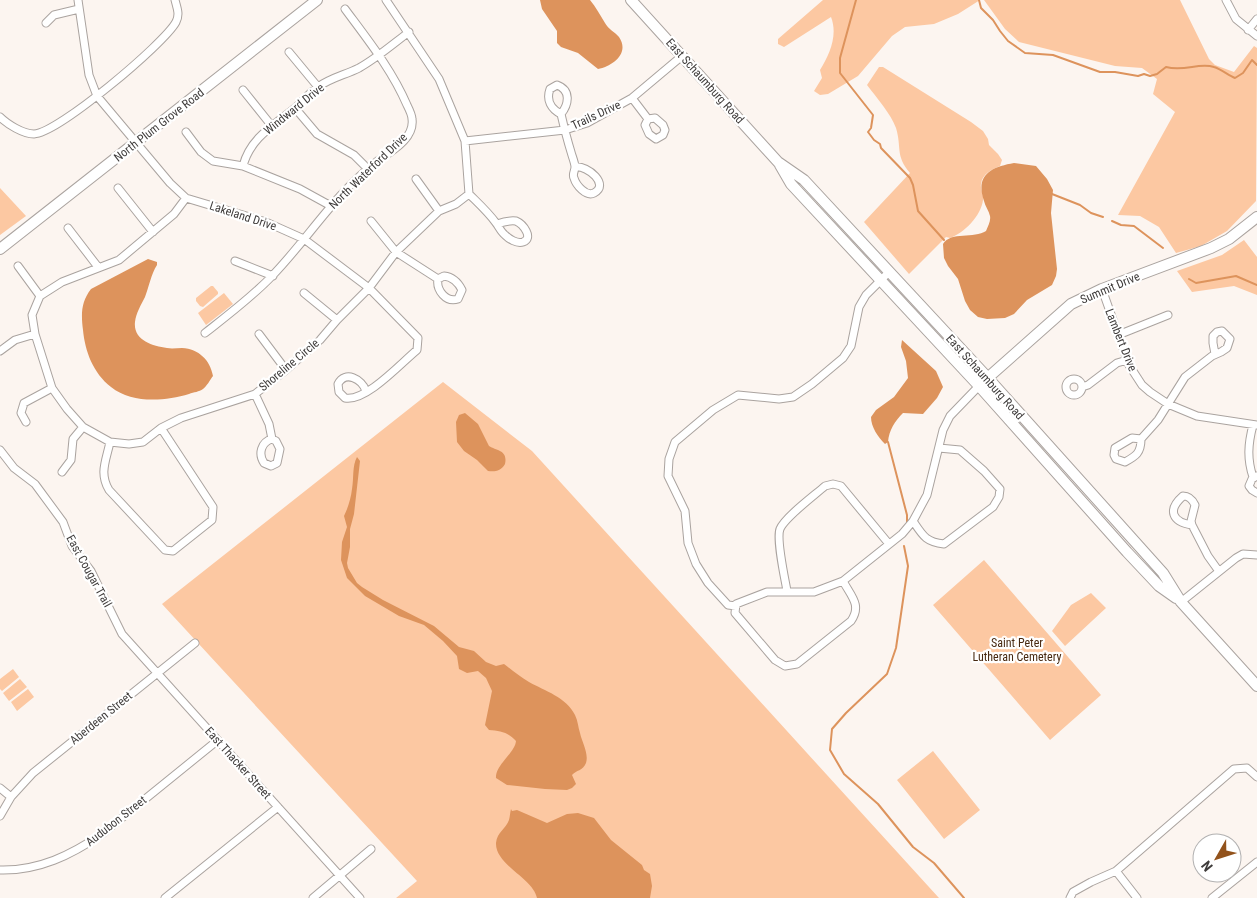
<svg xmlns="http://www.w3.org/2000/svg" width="1257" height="898" font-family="'Roboto Condensed',sans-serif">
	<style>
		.green { fill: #fcc8a2 }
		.water { fill: #dd935c }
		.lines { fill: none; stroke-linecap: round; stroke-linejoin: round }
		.stream { stroke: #dd935c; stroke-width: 2 }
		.street-casing { stroke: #aaa39f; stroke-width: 9 }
		.secondary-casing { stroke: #aaa39f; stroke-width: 12 }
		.street { stroke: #fff; stroke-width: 7 }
		.secondary { stroke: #fff; stroke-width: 10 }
		.labels { text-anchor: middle; stroke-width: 4.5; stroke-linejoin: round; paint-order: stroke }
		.street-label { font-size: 12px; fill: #3f3c3b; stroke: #fff }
		.park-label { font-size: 12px; fill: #472911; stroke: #fff }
	</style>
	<rect width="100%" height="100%" fill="#fcf5f0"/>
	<path class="green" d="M823,0H980L958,14L934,24L905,27L892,36L858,76L828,94L820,95L814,91L822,78L820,70C830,54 838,35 831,17L784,47L778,44V39Z
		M984,0H1180L1209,59L1215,65L1234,72L1254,46L1257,48L1256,201L1227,231L1201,246L1176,253L1159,227L1140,216L1118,215L1175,112L1153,94L1157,79L1142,68L1115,66L1019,42L1005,29Z
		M879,67H883L971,122L983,131L988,139L989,145L998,154L1002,160L1000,166C992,169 982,174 981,184C980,189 984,195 983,200C981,216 964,233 950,238L946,237L909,274L864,222L910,173C895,155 902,148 896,128C891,114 876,97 867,85Z
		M0,188L26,216L0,235Z
		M1244,240L1257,257V295L1234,286L1192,292L1177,271L1222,255Z
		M211,286H213L218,292V294L203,307L200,306L196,301V298Z
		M224,293L233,304L206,325L198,313Z
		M443,382L532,451L939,898H396L417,881L162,604Z
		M984,560L1101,695L1050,740L933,605Z
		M1091,593L1106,608L1065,646L1052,631L1071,605Z
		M13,669L19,677L2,691L0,689V679Z
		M20,679L27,687L9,701L3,693Z
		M28,689L34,697L17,711L11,702Z
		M933,751L980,810L944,839L897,780Z"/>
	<path class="water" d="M540,0H590C596,7 600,15 605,23C608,29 615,32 619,37C630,53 613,66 598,69L578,53L561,47L557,43V31L542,9Z
		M1014,163L1036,166L1047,179L1053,190L1051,213L1057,269L1056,276L1052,285L1027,300L1014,314L1005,318L987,319L978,317L970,310L965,301L958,279L948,266L944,258L943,244C951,231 974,239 986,231C988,226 991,221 990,216C989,211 985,206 984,201C975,175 991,167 1014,163Z
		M148,259L157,262V265C151,274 149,287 145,297C141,305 136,313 135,322C133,340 152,346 167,348C172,349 177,348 182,348C199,349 210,360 213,376C210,380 207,386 203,389C199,392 194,392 189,394C165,401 132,404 111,387C93,373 85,351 83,330C81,314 81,302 91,289Z
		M902,340L936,371L943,387L937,398L923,414L903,413C895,421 889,430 888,442L885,444C878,437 871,427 871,417L876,410L894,397L908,378L906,361L901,347Z
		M465,413L478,424L489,446C497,451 508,450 505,464C501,471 495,472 488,471L477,460L464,451L457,442L456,422L459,415Z
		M357,457L360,461L354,514L350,529V547L347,563L348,568L357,583L362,587L383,600L434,626L459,647L474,651L486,662L496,666L504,664C512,670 520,677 529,682C545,691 566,697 575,715C578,721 578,727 580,733C582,742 589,754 586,763C583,771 576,770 572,775L576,784L572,788L567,790L545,789L507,785L496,778C495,765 515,753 516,741C508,732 500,731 489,730L485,725L492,691L486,678L478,671L467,673L459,669L457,656L443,641L424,625L399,616L365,596L347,578L341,560L342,542L347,527L344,516C348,508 351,498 352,489C354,478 352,466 357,457Z
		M511,809L512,811L517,810L547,823L567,814L578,813L594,818L611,840L642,865L644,870L650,874L652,886L650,898H537C533,878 495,865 496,843C497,832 506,829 509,820C510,816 510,813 511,809Z"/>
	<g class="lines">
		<path class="stream" d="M856,0L840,58V73L873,115L871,128L868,132L874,140L880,144L881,148L910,178L913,185L918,211L944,240
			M979,0L981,8L993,20L1000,31L1008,41L1025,53L1053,55L1100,72H1115L1138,76L1144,74L1150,76L1157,74L1166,67C1185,72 1199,62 1214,67C1221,69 1228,75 1235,78L1243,73L1252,60L1257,65
			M1052,194L1080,205L1091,213L1103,217
			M1112,221L1121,225L1134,226L1163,248
			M1189,279L1196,283L1236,276L1257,285
			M888,442L907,515V522
			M904,546L908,566L896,648L887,674L846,713L832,729L830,750L844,774L878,804L913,847L934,863L964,898"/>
		<g class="street-casing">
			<path id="street" d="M78,0L89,75L97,96L170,183L186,198L266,222L304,239L369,288L418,338L417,350C401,363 366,402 345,398L339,392L338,384C345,370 362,379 366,391
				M1226,0L1236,19L1257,36
				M46,23L54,15L79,9
				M1248,30L1257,19
				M289,52L318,87
				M243,90L271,125
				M632,98L648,119
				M295,108L317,134L354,155L368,169
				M561,114C551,109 546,100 550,89L557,85C571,90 569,104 561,114C564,127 567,139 571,152C572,156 575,163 575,167C575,171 572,174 574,178C576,185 586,197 594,193C610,185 588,165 575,167
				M0,117C7,124 23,134 34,134C58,133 164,44 176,22C180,14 177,8 175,0
				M655,118L663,125L665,130L663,135L656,139L649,134L645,125L648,119Z
				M186,132L201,152L213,161L243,166L300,189L331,206
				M465,141L565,130L587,123L632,98L682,56
				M243,166C250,138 274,125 295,108C303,101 309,93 318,87C330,78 345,75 359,68C377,58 393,44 409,32
				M416,179L439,211
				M118,188L153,232
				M469,194C478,203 488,212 496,223C499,227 501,232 505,235C509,239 517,244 523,242C534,238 523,224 516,221C510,220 503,222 497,224
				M186,198L174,214L119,260L62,282L40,296L32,315L35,334L52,388L67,409L83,427L110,442L129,444L143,442L161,428L181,418L255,394L286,370L320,340L337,320L369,288L396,252L439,211L456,204L469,194L465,141L439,79L386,0
				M371,221L396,252L438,279
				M68,228L98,267
				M235,261L273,276
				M18,266L40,296
				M444,276C453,277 458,282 462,290L458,299C446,303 436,290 438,279Z
				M1102,289L1129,365L1142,385L1150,392L1168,404L1197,416L1257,425
				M304,293L337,320
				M205,333C228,315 252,297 272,276C307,240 334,195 375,163C388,153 415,140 412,119C412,115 409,109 407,105C392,70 368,40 345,9
				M259,334L286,370
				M1118,335L1168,315
				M0,351L15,340L35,334
				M1066 387a8 8 0 1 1 16 0a8 8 0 1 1-16 0Z
				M1082,387L1088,385L1117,363L1127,360
				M255,394L269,424L272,439L276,441L280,449L277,463L271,466L264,463C258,454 261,442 272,439
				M26,422L21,413L24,403L52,388
				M1253,425C1248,444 1247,459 1253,477
				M1132,438L1141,439C1141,453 1136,456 1125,462L1116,459L1114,455L1115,448Z
				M1141,439L1158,420L1185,377L1212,356L1221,352L1227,348L1230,339L1222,331L1217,332L1213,336V343L1215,354
				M110,442C106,461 99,473 109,490L165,550L173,551L212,520L213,507L161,428
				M0,450L14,468L35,484L63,522L72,546L91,571L122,634L360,898
				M62,472L71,460L73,439L83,427
				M1257,476L1252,479L1249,486L1252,490L1257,493
				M1183,496C1189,496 1192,499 1195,505L1191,521L1192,525C1172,522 1167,510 1183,496Z
				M913,521C923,536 926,542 944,544L993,507L999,497L1000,489L984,471L960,450L939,448
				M1192,525L1208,556L1218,570
				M843,581C851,596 862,605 851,621L797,664L785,666L775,660L735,613L736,604L767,592H814L843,581L902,534L913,521L927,495L943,430L950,416L979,386
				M787,591C785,579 776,539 780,529C785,517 815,495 825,486L833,484L841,486L889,544
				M1181,602L1236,558L1243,554L1257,555
				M736,606L728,605L708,583L696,564L688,543L685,511L668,476L669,459L675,442L713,410L738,395L779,399L793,397L812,384L843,358L851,346L859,307L866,295L889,272
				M0,788L11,797
				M0,816L11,797L33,773L195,643
				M0,870C39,871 71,855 102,834L218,740
				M1116,871L1137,898
				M165,898L278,807
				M313,898L371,849
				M1070,898L1073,892L1091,882L1116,871L1234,769L1247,768L1257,777
				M1212,898L1257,862"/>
		</g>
		<g class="secondary-casing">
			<path id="secondary" d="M631,0L778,162L804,180L988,378L1163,573L1181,602L1257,686
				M780,165L791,184L979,386L1127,552L1159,586L1176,598
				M0,249L317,0
				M983,382L1071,304L1102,289L1211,248L1229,239L1257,217"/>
		</g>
		<use href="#street" class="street"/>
		<use href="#secondary" class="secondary"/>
	</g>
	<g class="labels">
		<g class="street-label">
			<text transform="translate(705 81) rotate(48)" y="4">East Schaumburg Road</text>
			<text transform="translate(294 109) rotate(-39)" y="4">Windward Drive</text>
			<text transform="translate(596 115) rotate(-25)" y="4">Trails Drive</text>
			<text transform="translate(159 125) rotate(-38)" y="4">North Plum Grove Road</text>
			<text transform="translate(368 171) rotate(-44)" y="4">North Waterford Drive</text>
			<text transform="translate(243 216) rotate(18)" y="4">Lakeland Drive</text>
			<text transform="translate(1110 288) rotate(-23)" y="4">Summit Drive</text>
			<text transform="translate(1121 340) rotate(68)" y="4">Lambert Drive</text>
			<text transform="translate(289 365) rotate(-40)" y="4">Shoreline Circle</text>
			<text transform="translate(985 377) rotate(48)" y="4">East Schaumburg Road</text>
			<text transform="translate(89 571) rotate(61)" y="4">East Cougar Trail</text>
			<text transform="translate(101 718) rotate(-39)" y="4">Aberdeen Street</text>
			<text transform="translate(238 763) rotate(48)" y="4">East Thacker Street</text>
			<text transform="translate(116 821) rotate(-38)" y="4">Audubon Street</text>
		</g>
		<g class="park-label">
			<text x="1017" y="647">Saint Peter<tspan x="1017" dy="14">Lutheran Cemetery</tspan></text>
		</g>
	</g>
	<g transform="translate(1217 858) rotate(231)"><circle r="24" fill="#ffffff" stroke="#b2b1b1"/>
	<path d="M0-4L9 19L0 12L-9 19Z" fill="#92521b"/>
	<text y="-8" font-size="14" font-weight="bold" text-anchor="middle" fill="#3f3c3b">N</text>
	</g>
</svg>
